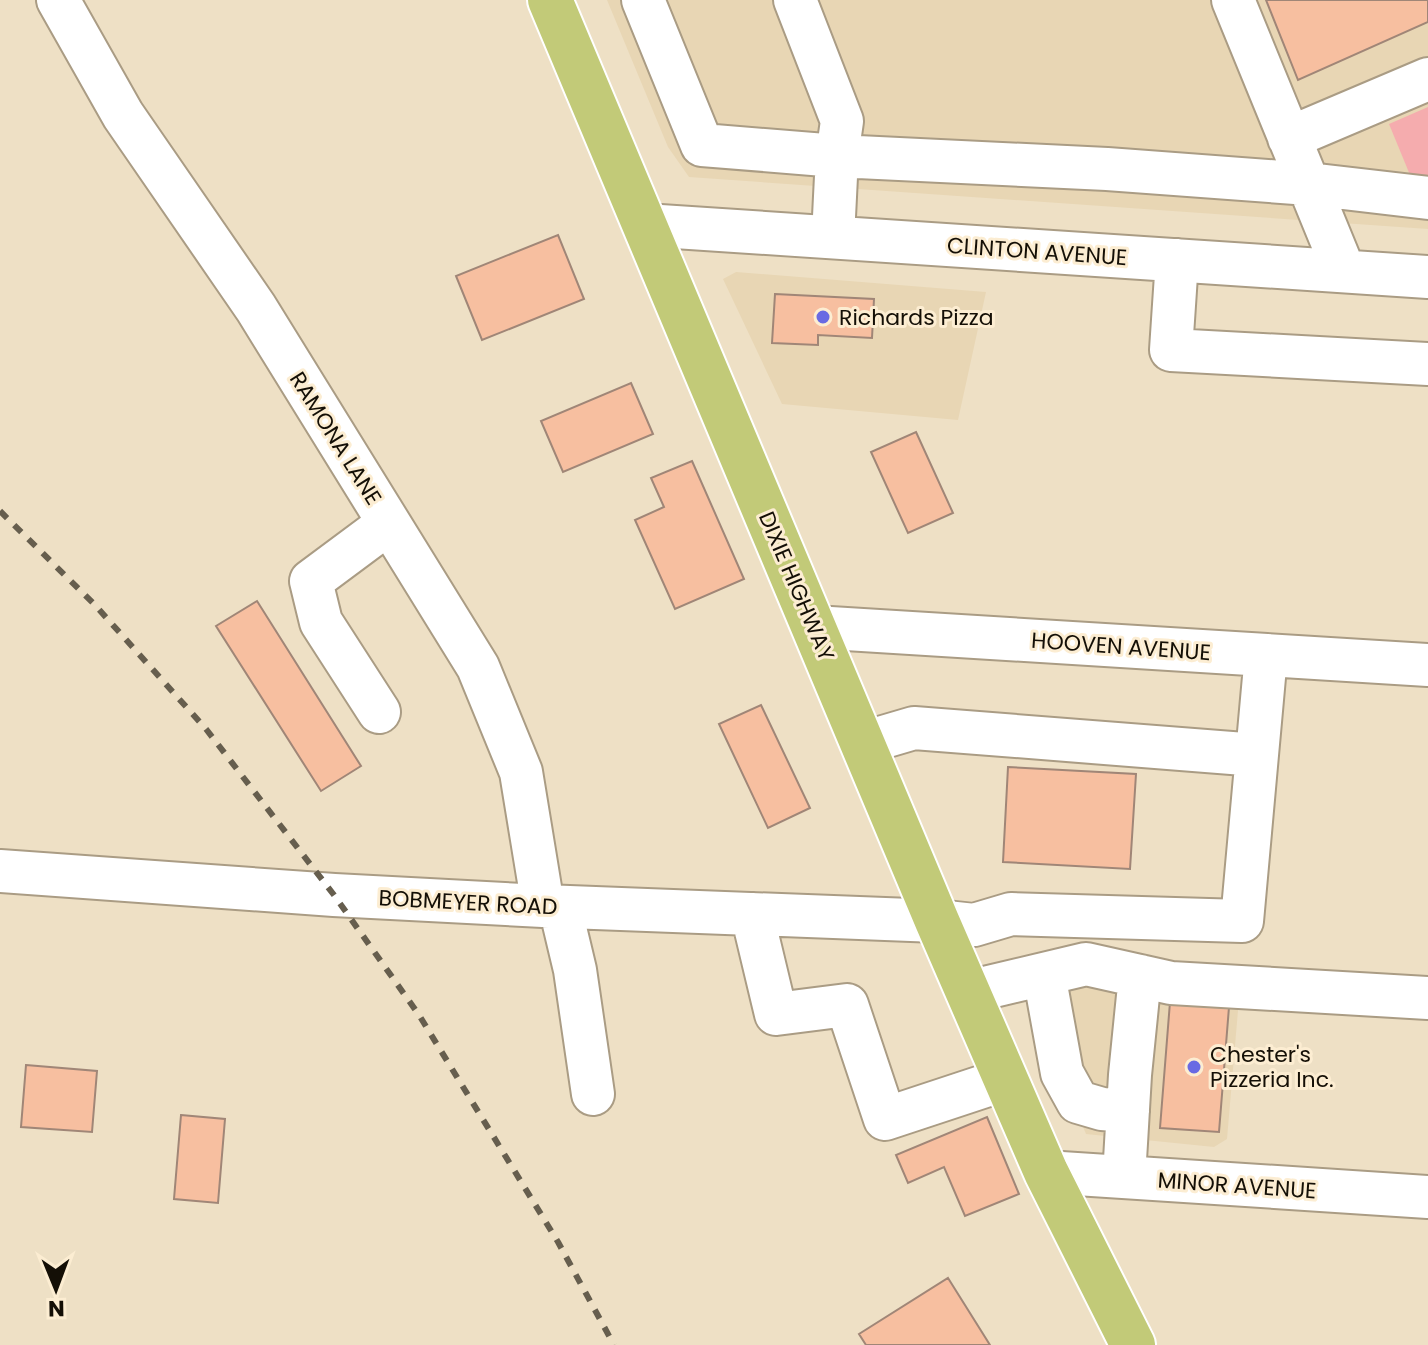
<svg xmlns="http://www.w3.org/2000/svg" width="1428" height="1345" font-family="Poppins,sans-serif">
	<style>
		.built { fill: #e8d6b4 }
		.green { fill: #f5acae }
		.building { fill: #f7bfa0; stroke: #a08677; stroke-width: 2 }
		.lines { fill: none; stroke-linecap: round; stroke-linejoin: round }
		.minor-casing { stroke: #aa9c84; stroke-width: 46 }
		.major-casing { stroke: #fff; stroke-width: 48 }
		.minor { stroke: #fff; stroke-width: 42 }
		.major { stroke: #c2ca78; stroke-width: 44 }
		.rail { stroke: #665e4e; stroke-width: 6; stroke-dasharray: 10 10; stroke-linecap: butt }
		.poi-dot { fill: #696ae3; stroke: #fcedd2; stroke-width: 3 }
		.labels { text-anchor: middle; stroke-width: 6; stroke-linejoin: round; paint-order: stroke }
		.street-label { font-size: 22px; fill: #140f06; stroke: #fcedd2 }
		.poi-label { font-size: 22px; fill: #140f06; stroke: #fcedd2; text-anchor: start }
	</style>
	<rect width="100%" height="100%" fill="#eee0c5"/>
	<path class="built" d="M607,0H1428V229L689,177L668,147Z
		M736,272L986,292L958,420L782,404L723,279Z
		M1020,973L1239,999L1227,1139L1214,1147L1086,1134Z"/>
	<path class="green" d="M1428,107V178L1410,175L1389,124Z"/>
	<path class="building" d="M1266,0H1428V22L1298,80Z
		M558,235L584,299L482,340L456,276Z
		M775,294L874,299L872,338L818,335V345L772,343Z
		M631,383L653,434L563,472L541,421Z
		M916,432L953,513L908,533L871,452Z
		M692,461L744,579L675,609L635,520L664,507L651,478Z
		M257,601L361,766L321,791L216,626Z
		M761,705L810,808L768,828L719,724Z
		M1008,767L1136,774L1130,869L1003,862Z
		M1170,1002L1229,1007L1219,1132L1160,1128Z
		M26,1065L97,1071L92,1132L21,1127Z
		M181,1115L225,1119L218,1203L174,1199Z
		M987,1117L1019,1194L965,1216L944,1167L908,1183L896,1155Z
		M948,1278L990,1345H866L859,1334Z"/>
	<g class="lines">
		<g class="minor-casing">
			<path id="minor" d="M58,0L123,115L256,308L478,667L521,772L543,906
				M643,0L702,145L837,156L1107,169L1309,184L1428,198
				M795,0L842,121L837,156L833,237
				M1233,0L1344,271
				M1289,138L1428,79
				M645,225L1428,277
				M1177,260L1171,350L1428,364
				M814,627L1428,665
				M379,712L321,622L311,581L389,523
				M863,743L914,728L1257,755
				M0,871L334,895L543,906L937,921L974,925L1011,914L1242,921L1266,655
				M560,907L575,970L593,1094
				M752,914L776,1014L847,1005L885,1119L1006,1079
				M1044,974L1062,1073L1078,1102L1102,1109L1128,1111
				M968,992L1086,964L1171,983L1428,998
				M1046,1172L1428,1197
				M1124,1177L1130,1075L1140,976"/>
		</g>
		<g class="major-casing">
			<path id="major" d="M550,0L937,921L1046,1172L1133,1345"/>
		</g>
		<use href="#minor" class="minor"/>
		<use href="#major" class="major"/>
		<path class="rail" d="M0,511L95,605L206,729L334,895L419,1015L558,1242L614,1345"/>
	</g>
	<g class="poi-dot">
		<circle cx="823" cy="317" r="8"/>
		<circle cx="1194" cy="1067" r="8"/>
	</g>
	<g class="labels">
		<g class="street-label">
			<text transform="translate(1037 251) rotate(4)" y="8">CLINTON AVENUE</text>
			<text transform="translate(336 438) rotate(58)" y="8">RAMONA LANE</text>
			<text transform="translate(797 586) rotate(67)" y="8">DIXIE HIGHWAY</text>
			<text transform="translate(1121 646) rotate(4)" y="8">HOOVEN AVENUE</text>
			<text transform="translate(468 902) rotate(3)" y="8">BOBMEYER ROAD</text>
			<text transform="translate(1237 1185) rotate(4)" y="8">MINOR AVENUE</text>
		</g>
		<g class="poi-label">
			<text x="839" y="325">Richards Pizza</text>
			<text x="1210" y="1062">Chester's<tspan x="1210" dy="25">Pizzeria Inc.</tspan></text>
		</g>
	</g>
	<g transform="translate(56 1289) rotate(179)" stroke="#fcedd2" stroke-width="6" paint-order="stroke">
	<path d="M0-6L14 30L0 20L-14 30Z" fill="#140f06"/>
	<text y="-12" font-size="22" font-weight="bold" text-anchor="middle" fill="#140f06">N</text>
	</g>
</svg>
